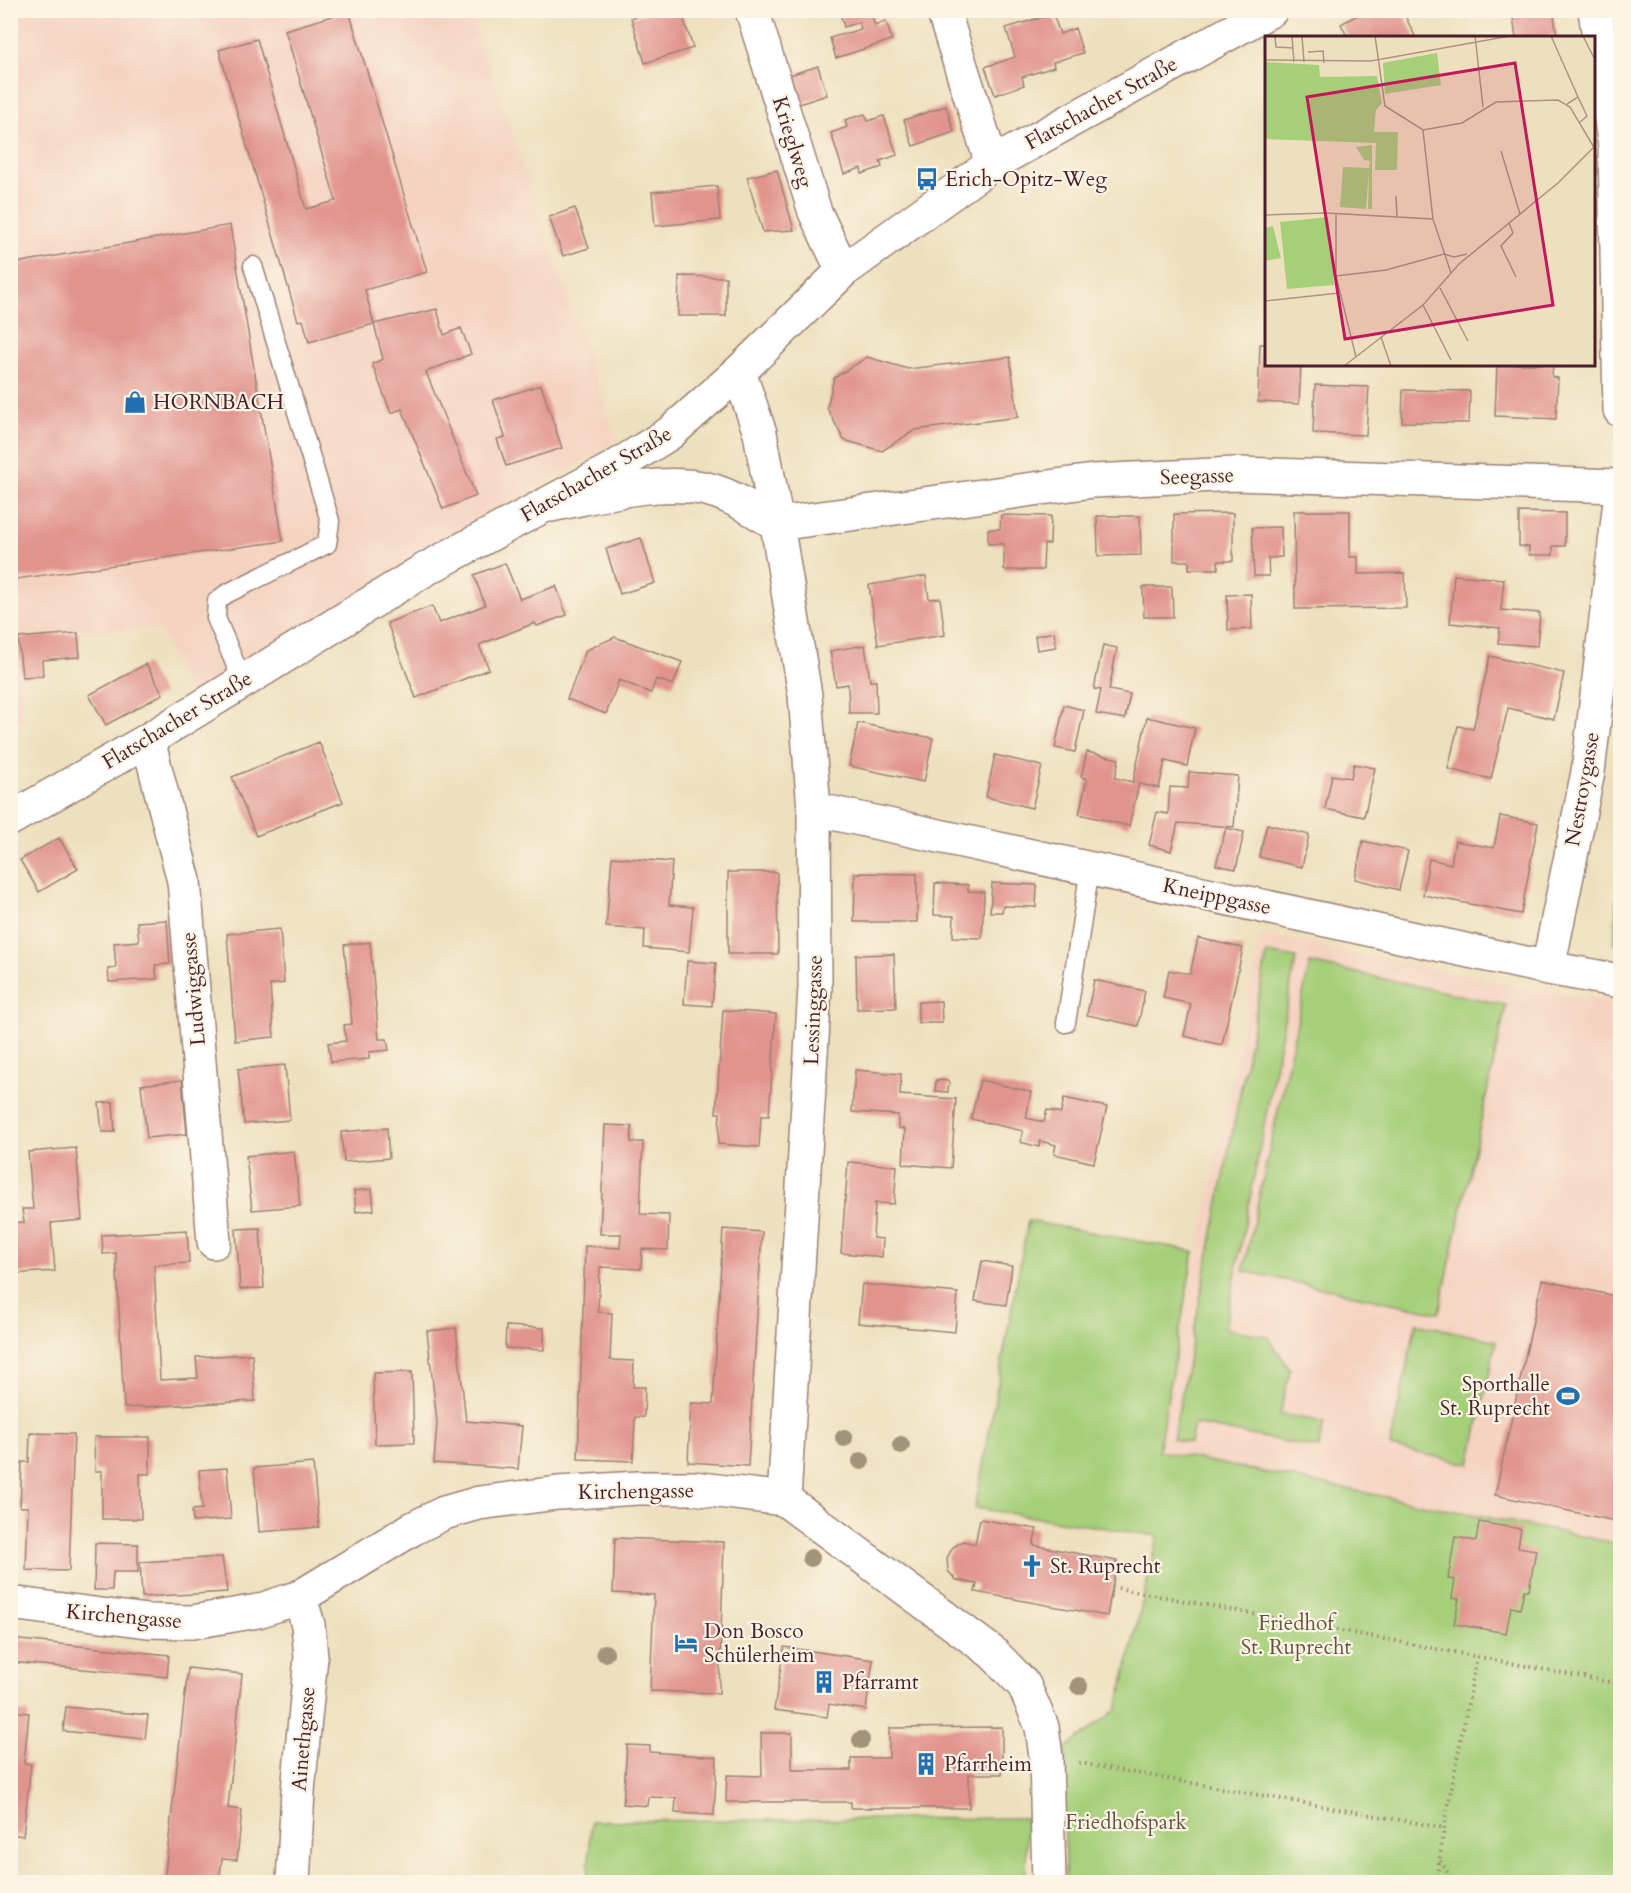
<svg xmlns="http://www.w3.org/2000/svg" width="1631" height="1893" font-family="Cardo,serif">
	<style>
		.built { fill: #f5d3c1 }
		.green { fill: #a6cf7a; stroke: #787752; stroke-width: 1.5 }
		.building { fill: #e1948e }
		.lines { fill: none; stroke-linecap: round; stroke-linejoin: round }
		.service-casing { stroke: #9c8074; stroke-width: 21 }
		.minor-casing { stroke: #9c8074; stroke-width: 36 }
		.tertiary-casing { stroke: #9c8074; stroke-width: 36 }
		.path { stroke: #9c8074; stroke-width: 4; stroke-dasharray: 1.5 4.5; stroke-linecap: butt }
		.service { stroke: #fff; stroke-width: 18 }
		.minor { stroke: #fff; stroke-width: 33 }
		.tertiary { stroke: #fff; stroke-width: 33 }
		.tree { fill: #a3937a }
		.labels { text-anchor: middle; stroke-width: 4.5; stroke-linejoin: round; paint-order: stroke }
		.street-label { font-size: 21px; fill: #4a1f2b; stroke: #fcf5e5 }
		.poi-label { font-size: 21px; fill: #4a1f2b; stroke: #fcf5e5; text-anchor: start }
		.park-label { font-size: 21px; fill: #665443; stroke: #fcf5e5 }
		.inset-road { fill: none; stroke: #ac9383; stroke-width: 1.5 }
		.view { fill: #c2185b; fill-opacity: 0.15; stroke: #c2185b; stroke-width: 3 }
		.inset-edge { fill: none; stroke: #4a1f2b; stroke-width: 3 }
	</style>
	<rect width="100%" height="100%" fill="#fcf5e5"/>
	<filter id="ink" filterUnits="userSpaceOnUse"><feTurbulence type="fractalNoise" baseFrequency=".0167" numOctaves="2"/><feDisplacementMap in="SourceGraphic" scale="12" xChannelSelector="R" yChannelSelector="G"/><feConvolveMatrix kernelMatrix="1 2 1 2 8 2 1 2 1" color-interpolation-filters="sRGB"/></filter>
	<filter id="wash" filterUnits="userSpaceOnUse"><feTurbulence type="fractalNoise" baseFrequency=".008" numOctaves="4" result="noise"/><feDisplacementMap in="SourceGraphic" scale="24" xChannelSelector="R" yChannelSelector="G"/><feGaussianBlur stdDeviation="1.35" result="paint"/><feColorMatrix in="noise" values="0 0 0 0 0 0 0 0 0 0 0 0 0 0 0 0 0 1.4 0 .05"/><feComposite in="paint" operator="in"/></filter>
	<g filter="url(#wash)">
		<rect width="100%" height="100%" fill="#eee0be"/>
		<path class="built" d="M11,11H470L617,441L189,694L158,628L18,635L23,721L11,727Z
			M1261,934L1541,991L1620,1002V1544L1158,1451Z"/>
		<path class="green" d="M1620,834V945H1614Z
			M1267,953L1296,958L1225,1328L1268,1337L1290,1370L1280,1414L1324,1422L1318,1448L1194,1424L1190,1443L1173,1439Z
			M1310,963L1506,1005L1439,1313L1243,1271Z
			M1028,1221L1194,1251L1158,1451L1620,1544V1882H1065V1749L1117,1709L1158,1536L975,1508Z
			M1416,1323L1496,1341L1470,1464L1390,1447Z
			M1026,1818V1882H588L591,1821Z"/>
		<g id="blocks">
			<path class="building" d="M655,10H681L693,48L645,63L631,18Z
				M839,10H892L872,17L875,25L886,21L892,40L836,58L830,38L861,29L859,22L844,27Z
				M1366,10H1402L1416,38H1348L1341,24Z
				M1512,10H1553L1557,35L1539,38H1516Z
				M349,11L427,272L365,290L374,324L309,342L303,320L298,321L219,50L257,39L306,209L336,201L285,30Z
				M1053,14L1060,34L1075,28L1083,53L1053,62L1054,67L1022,77L1024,85L995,95L985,67L1015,57L1006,28Z
				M818,66L827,95L799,104L790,75Z
				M946,106L954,132L913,146L904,120Z
				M865,114L868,121L884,116L897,155L880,161L882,167L862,174L861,168L844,174L831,133L847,127L845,120Z
				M777,170L794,230L763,232L747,177Z
				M717,186L720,220L655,226L652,192Z
				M575,208L589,248L563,256L549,217Z
				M230,225L283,541L10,580V264Z
				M679,276L726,277V316H678Z
				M437,309L444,335L461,328L471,354L426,372L476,496L443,509L402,409L391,413L372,364L383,359L374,324Z
				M1260,344H1266V364H1301L1299,404L1258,402Z
				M867,357L908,369L1010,357L1018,417L915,430L882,451L844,440L827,408L834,378Z
				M1497,364H1553L1552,377L1558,378L1556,419L1495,416Z
				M541,385L562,448L506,466L497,439L505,437L493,400Z
				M1315,385L1369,387L1366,435L1313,433Z
				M1403,390L1470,391L1469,423L1402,422Z
				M1294,511H1350V557H1358V574L1405,573L1406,608L1295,609Z
				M1519,512L1565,513V546H1553V555H1529V547L1519,546Z
				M1233,513V561H1218V569H1189V561H1174V514Z
				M1001,515L1051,516L1050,544H1044L1043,570H1004V544H988V529H1000Z
				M1097,516H1140L1141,555L1098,556Z
				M1281,527L1282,557L1268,558L1269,576H1254L1252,528Z
				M641,538L655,583L620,594L606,549Z
				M505,563L520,599L556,586L567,615L537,626L535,623L479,645L489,669L416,698L387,623L432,606L439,623L485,605L474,575Z
				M1454,575L1504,579L1501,610L1540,613L1537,646L1498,643L1500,628L1450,623Z
				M926,576L929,599L940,598L945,635L878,645L869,585Z
				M1143,587H1172L1173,617H1144Z
				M1251,594L1252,629L1228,630L1227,595Z
				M1054,632L1056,647L1037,650L1035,636Z
				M78,633L80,657L42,660L43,676L22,677L18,638Z
				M615,637L682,662L673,685L656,679L651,693L619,680L606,714L567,699L586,650Z
				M865,645L870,681H876L877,713H849L848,684L836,686L830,651Z
				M1103,645L1117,648L1109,690L1130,694L1125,719L1096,714L1101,690L1094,689Z
				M1490,656L1564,673L1554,719L1508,708L1491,779L1448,769L1458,726L1473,729Z
				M146,664L163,694L106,725L89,695Z
				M1064,705L1084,710L1075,752L1055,748Z
				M1147,717L1195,728L1187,766L1165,761L1159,788L1139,784L1129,826L1079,814L1087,779L1081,777L1087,752L1119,759L1115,778L1133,782Z
				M858,723L933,738L924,782L849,766Z
				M319,742L343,802L256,836L232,777Z
				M995,755L1042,766L1032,808L986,797Z
				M1354,764L1375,768L1364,817L1325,809L1332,775L1351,778Z
				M1189,772L1238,776L1234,827L1178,823L1171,851L1149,845L1157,812L1168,814L1170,787L1188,788Z
				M1500,816L1538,823L1521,914L1423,895L1429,859L1451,864L1455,841L1494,848Z
				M1267,824L1309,835L1302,867L1259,857Z
				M1226,828L1244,832L1236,869L1216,865Z
				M59,838L78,869L39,892L20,860Z
				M1363,841L1408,851L1399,890L1355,879Z
				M612,857L672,862L669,905L693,907L689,952L644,948L645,930L606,927Z
				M728,872H777L778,954H728Z
				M855,873L917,874V922H854Z
				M935,883L968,885V891L984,892L982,938L953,937L954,916L934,915Z
				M992,883L1037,885L1036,907L1003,906L1002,912H990Z
				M167,920L170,964L155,965L157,979L109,982L108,969L116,968L114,943L139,941L137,922Z
				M280,929L284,983L270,985L274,1037L235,1041L227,934Z
				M1198,938L1243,948L1222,1045L1184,1036L1191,1004L1163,998L1169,970L1190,974Z
				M370,942L379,1039H387L389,1050L369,1052V1059L331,1062L328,1043L346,1041L344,1025L352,1024L344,945Z
				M894,954L896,1008L857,1009L856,955Z
				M687,961L716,963L712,1006L684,1004Z
				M1094,980L1145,991L1138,1026L1087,1015Z
				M941,1001L942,1023H918V1002Z
				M723,1010L776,1014L769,1116H761L759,1147L718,1144L720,1113H716Z
				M285,1065L290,1120L244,1124L238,1069Z
				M855,1070L901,1074L900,1095L956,1099L951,1168L903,1164L905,1129L898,1128V1115L852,1112Z
				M182,1080L187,1134L147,1138L141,1085Z
				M936,1080L949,1081L948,1092L935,1091Z
				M980,1080L1031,1092L1026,1118L1044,1122L1047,1110L1061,1113L1064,1098L1107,1107L1094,1163L1054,1154L1056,1145L1040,1141L1039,1147L1020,1142L1023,1131L971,1119Z
				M113,1102L115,1132H102L99,1103Z
				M605,1125L632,1126L631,1142H643L640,1214L669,1215L668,1250L642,1249L641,1269L600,1267L598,1312L612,1313L610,1360L634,1361L633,1387H645L644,1417H635L633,1461L578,1459L585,1246L620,1248L621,1234H600Z
				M387,1128L389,1158L344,1162L341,1132Z
				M76,1148L82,1220L51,1223L55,1271L10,1274V1223L24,1222L22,1209H33L28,1152Z
				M294,1151L300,1206L252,1210L246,1156Z
				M848,1162L897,1166L894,1204L875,1203L873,1238L883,1239L882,1257L841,1253Z
				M372,1189L374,1210L356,1212L354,1191Z
				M260,1228L264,1288L240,1289L236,1229Z
				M723,1229L762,1232L748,1466L688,1462L691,1403L713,1404Z
				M187,1230L189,1263L154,1265L160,1380L198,1378L196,1357L252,1354L255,1401L124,1408L116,1253L103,1254L102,1235Z
				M982,1261L1012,1266L1006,1305L975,1301Z
				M1542,1280L1620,1297V1522L1495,1495Z
				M862,1284L958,1293L955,1332L858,1323Z
				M506,1326L544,1328V1350L505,1348Z
				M456,1328L466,1421L522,1426L518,1469L434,1463L437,1422L427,1331Z
				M412,1372L414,1443L375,1444L373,1373Z
				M30,1433L74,1434L69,1571L26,1570L28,1507H20L22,1462H29Z
				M94,1437H150V1474H140L141,1519H102V1471H95Z
				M313,1463L319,1527L259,1532L254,1468Z
				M227,1468L231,1519L193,1522L192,1510L202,1509L199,1470Z
				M980,1519L1037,1529L1033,1545L1117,1561L1107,1616L975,1592L977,1584L956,1580L948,1571L947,1558L953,1547L963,1541L975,1544Z
				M1479,1522L1521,1529L1518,1547L1536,1550L1529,1590H1524L1520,1609L1511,1607L1506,1633L1454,1624L1459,1599L1452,1598L1455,1580L1448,1579L1455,1537L1476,1541Z
				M615,1538L724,1542L719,1693L650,1691L654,1595L613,1593Z
				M95,1543L138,1544V1572H113L112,1590H94Z
				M222,1557L227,1592L142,1597L140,1562Z
				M10,1639L169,1655L167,1677L10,1662Z
				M784,1647L873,1660L866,1710L829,1704L827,1717L774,1710Z
				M188,1668L242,1674L228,1808L242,1810L237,1860L222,1859L219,1882H164Z
				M66,1707L148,1715L145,1739L63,1731Z
				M10,1711L29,1713L24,1763L31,1764L23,1836L10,1834Z
				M1002,1727V1774H969V1808H851V1802H726L727,1775L762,1776L761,1733H792V1770H851V1758H889V1728Z
				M627,1745L650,1746V1752L717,1757L714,1815L675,1813L676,1798L648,1797L647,1806L623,1804Z"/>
		</g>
	</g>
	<g filter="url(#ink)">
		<use href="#blocks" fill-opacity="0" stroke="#9c8074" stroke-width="1.5"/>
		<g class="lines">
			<g class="service-casing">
				<path id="service" d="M242,680L216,618L217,601L226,594L327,544L330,521L253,266
					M1066,1023L1090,868"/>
			</g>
			<g class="minor-casing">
				<path id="minor" d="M752,10L815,212L843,271
					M943,10L992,164
					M1595,10L1615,147L1620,410
					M739,372L760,433L777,524L805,695L814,809L815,988L784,1499
					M551,505C598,496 654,479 702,488C729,493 753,510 777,524L1093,481L1235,474L1620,486
					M148,740L184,881L214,1242
					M814,809L1548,968L1620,981
					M1548,968L1588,772L1620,501
					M10,1603L147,1621L192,1622L258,1611L300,1597L412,1529L444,1513L479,1503L558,1493L638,1488H693L784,1499L993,1653L1024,1685L1042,1727L1046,1757L1049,1882
					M293,1882L298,1791L311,1657L308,1625L300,1597"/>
			</g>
			<g class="tertiary-casing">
				<path id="tertiary" d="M10,819L148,740L424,570L614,468L670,433L739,372L843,271L992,164L1271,10"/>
			</g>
			<path class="path" d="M1112,1587L1620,1684
				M1079,1763L1445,1828
				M1440,1861L1454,1882
				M1436,1882L1446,1816L1477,1657"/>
			<use href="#service" class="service"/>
			<use href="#minor" class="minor"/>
			<use href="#tertiary" class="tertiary"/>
		</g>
		<g class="tree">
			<circle cx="844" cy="1438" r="9"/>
			<circle cx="901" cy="1445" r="9"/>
			<circle cx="861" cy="1461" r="9"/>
			<circle cx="811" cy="1558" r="9"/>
			<circle cx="605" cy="1653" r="9"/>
			<circle cx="1079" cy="1686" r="9"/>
			<circle cx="861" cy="1740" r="9"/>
		</g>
	</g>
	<defs>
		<g id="bus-bare" transform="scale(1.8)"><path d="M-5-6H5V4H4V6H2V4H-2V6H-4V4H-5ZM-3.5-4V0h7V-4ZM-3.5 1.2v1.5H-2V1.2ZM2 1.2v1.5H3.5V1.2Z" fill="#1f6fb2" stroke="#fcf5e5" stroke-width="2.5" paint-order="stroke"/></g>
		<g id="shop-bare" transform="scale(1.8)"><path d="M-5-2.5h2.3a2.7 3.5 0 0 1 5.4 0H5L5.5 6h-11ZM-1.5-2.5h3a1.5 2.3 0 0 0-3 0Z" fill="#1f6fb2" stroke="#fcf5e5" stroke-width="2.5" paint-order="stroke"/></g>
		<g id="stadium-bare" transform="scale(1.8)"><path d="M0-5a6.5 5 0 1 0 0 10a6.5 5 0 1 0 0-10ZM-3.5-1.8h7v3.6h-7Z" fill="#1f6fb2" stroke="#fcf5e5" stroke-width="2.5" paint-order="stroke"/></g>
		<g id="church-bare" transform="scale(1.8)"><path d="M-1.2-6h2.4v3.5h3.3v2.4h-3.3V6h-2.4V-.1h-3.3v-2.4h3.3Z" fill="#1f6fb2" stroke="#fcf5e5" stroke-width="2.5" paint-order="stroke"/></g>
		<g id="hotel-bare" transform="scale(1.8)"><path d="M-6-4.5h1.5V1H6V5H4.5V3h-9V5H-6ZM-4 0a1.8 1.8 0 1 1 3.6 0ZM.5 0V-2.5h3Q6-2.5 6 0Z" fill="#1f6fb2" stroke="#fcf5e5" stroke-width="2.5" paint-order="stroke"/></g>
		<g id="building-bare" transform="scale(1.8)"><path d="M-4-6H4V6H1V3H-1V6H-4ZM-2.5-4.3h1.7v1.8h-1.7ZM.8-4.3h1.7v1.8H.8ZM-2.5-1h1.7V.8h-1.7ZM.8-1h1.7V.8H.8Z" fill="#1f6fb2" stroke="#fcf5e5" stroke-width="2.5" paint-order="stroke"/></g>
	</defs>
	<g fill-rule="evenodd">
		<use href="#bus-bare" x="927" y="179"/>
		<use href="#shop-bare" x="135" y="402"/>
		<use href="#stadium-bare" x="1568" y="1396"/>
		<use href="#church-bare" x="1032" y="1566"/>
		<use href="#hotel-bare" x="686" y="1643"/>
		<use href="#building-bare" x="824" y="1682"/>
		<use href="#building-bare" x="926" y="1764"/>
	</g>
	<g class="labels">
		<g class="street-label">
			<text transform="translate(1101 103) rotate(-29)" y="7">Flatschacher Straße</text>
			<text transform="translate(793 142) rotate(73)" y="7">Krieglweg</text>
			<text transform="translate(596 474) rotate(-30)" y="7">Flatschacher Straße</text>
			<text transform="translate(1197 476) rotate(-2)" y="7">Seegasse</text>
			<text transform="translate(177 720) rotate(-31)" y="7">Flatschacher Straße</text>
			<text transform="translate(1582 789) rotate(-80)" y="7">Nestroygasse</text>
			<text transform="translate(1217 896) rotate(12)" y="7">Kneippgasse</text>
			<text transform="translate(193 989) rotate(-95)" y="7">Ludwiggasse</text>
			<text transform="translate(813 1010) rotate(-88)" y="7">Lessinggasse</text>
			<text transform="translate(636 1491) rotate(-1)" y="7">Kirchengasse</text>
			<text transform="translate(124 1616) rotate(5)" y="7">Kirchengasse</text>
			<text transform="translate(303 1739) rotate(-85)" y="7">Ainethgasse</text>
		</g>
		<g class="poi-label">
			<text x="945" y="186">Erich-Opitz-Weg</text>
			<text x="153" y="409">HORNBACH</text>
			<text x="1550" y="1391" text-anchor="end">Sporthalle<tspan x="1550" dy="24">St. Ruprecht</tspan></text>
			<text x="1050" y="1573">St. Ruprecht</text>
			<text x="704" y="1638">Don Bosco<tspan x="704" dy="24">Schülerheim</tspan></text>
			<text x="842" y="1689">Pfarramt</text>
			<text x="944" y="1771">Pfarrheim</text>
		</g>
		<g class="park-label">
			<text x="1296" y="1630">Friedhof<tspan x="1296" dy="24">St. Ruprecht</tspan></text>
			<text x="1126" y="1829">Friedhofspark</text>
		</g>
	</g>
	<g transform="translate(1265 36)">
		<rect width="330" height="330" fill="#eee0be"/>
		<path d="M172,17L176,49L120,58L118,27ZM0,26L54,29L55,41L112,40L117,67L111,74L109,96H133L132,134H110L111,107L0,103ZM107,109V173H103L104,134L101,173L75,171L78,131L104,132L105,125L99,124L91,111ZM63,181L69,249L22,253L15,186ZM8,190L16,222L0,225V192Z" fill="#a6cf7a"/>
		<path class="inset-road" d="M10,0L11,11L28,12M27,0L29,26M37,0L39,26M110,0L120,70L158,94L197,87L231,66L293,64L305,71L330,113M210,0L218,71M286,0L313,61L302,68M318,0L330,24M43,16L58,15L59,27M0,24L106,25L245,0M313,61L322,80L314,87M158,94L168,183L186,237M236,115L255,178M131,160L132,181M71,177V240L91,321M0,179L61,177L168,183M244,187L248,197L236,210L251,241M71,240L121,234L179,218L189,221L202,218M175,252L203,305M0,265L74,257M158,269L186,324M116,301L126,330M79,330L158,269L194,228L293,147L330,110"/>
		<path class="view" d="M250,27L288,269L80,303L42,61Z"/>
		<rect width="330" height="330" class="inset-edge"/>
	</g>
	<rect width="1631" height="1893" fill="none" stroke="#fcf5e5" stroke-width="36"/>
</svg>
